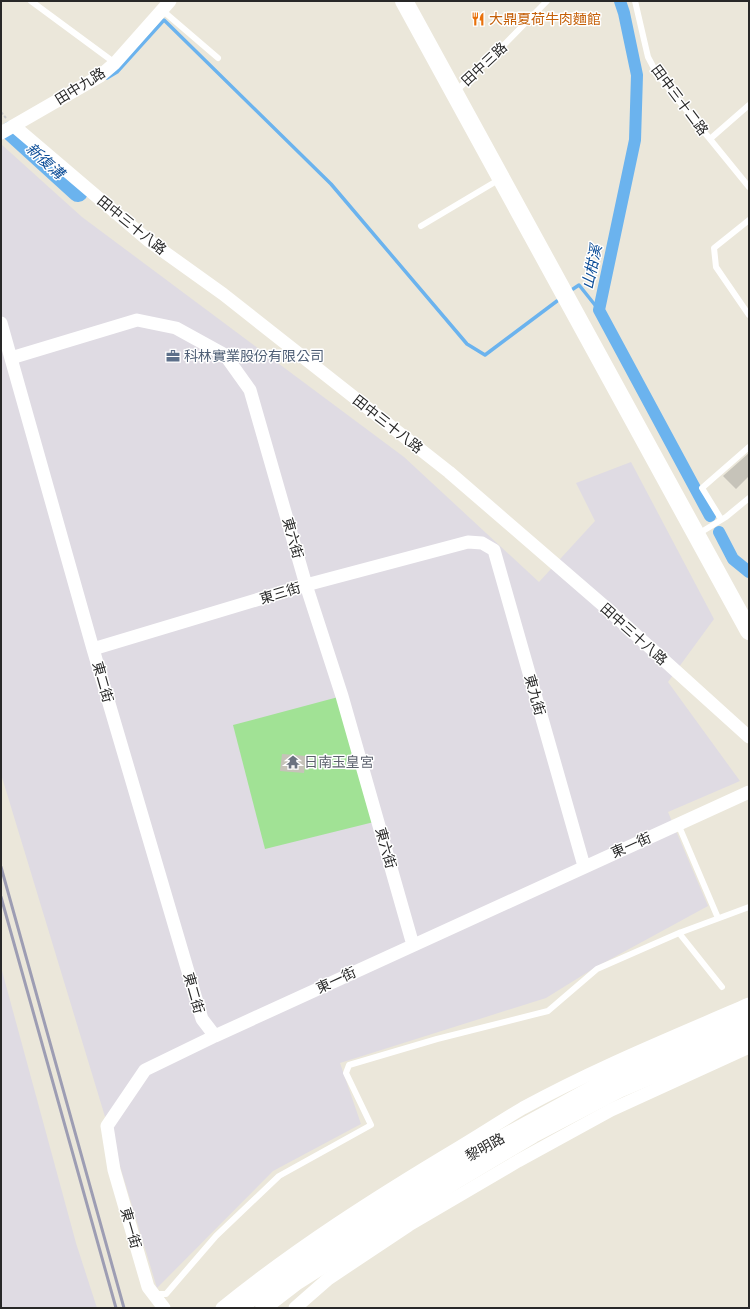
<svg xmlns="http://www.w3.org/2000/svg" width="750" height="1309" font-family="Jost,'Noto Sans TC',sans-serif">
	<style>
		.industrial { fill: #dfdbe3 }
		.green { fill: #a1e295 }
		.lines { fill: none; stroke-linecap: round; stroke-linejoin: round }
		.stream { stroke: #6bb3ee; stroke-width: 3.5 }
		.canal { stroke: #6bb3ee; stroke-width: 12 }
		.river { stroke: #6bb3ee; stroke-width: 20 }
		.building { fill: #c6c3b9 }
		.path { stroke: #cbcbcb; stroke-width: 2; stroke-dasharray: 3 2; stroke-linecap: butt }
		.service { stroke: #fff; stroke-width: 6 }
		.minor { stroke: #fff; stroke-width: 13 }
		.tertiary { stroke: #fff; stroke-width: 16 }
		.secondary { stroke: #fff; stroke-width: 18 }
		.rail { stroke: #9d9db3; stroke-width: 3 }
		.labels { text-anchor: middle; stroke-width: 3; stroke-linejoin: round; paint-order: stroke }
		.food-label { font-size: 14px; fill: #c56008; stroke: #fff; text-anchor: start }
		.street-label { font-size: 14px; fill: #282828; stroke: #fff }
		.service-label { font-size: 14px; fill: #4e5e75; stroke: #fff; text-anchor: start }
		.worship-label { font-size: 14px; fill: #5b616d; stroke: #fff; text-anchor: start }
		.water-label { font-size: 15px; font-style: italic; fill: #0d4e98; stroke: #fff }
	</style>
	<rect width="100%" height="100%" fill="#ebe7da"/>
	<path class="industrial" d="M1,144L82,217L404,457L539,582L595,521L576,483L631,462L714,619L668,682L740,781L668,812L708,906L596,967L546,998L340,1063L361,1124L273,1171L157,1288L1,774Z
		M1,967L76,1243L97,1308H1Z"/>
	<path class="green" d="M342,696L378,821L265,849L233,725Z"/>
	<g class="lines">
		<path class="stream" d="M107,78L117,72L164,20L331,184L467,344L485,355L557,301
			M573,289L579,285L599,310"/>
		<path class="canal" d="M620,1L624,13L637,75L635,140L599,310L710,516
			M719,532L733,559L749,572"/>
		<path class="river" d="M11,131L78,192"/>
	</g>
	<path class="building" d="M749,453V476L736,489L723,476Z
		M282,754L306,756L304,773L280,771Z"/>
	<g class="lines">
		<path class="path" d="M1,112L6,118"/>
		<path class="service" d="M31,1L115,63
			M635,1L648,57L657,74L749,187
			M162,10L218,58
			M456,91L494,55L547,1
			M710,139L749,105
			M749,220L714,248L716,267L749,315
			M421,226L500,179
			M721,519L702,488L749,447
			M698,534L726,517L749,498
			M678,824L718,918
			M679,933L722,987
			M154,1294H166L216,1236L279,1176L371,1125L346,1073L349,1065L437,1039L548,1011L597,969L679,933L749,907"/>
		<path class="minor" d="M14,126L149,241L223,294L449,472L604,606L749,737
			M1,133L100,76L115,63L170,1
			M1,323L93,649L202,1019L215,1036
			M11,358L137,320L176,328L225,355L250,390L306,585L342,696L413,945
			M93,649L306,585L468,542L482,543L494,550L584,866
			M164,1308L148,1287L114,1170L107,1126L145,1070L215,1036L749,792
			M222,1308C296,1248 376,1197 458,1148C480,1135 501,1121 523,1108C596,1068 673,1037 749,1004
			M295,1308L328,1279L409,1225L518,1161L611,1110L749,1047"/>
		<path class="tertiary" d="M239,1308L296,1265L467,1157L615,1076L749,1018
			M263,1308L297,1282L459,1179L533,1135L619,1090L749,1035"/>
		<path class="secondary" d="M404,1L749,631"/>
		<path class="rail" d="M1,867L124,1308
			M1,897L116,1308"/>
	</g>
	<defs>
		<g id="restaurant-bare" transform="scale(1.08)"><path d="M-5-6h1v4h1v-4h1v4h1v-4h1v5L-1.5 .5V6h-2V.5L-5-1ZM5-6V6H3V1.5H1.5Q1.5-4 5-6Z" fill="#e8710a" stroke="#fff" stroke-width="2.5" paint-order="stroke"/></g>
		<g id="office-bare" transform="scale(1.08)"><path d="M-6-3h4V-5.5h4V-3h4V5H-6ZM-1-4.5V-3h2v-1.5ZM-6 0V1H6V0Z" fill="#5c6f8a" stroke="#fff" stroke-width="2.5" paint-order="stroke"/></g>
		<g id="temple-bare" transform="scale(1.08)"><path d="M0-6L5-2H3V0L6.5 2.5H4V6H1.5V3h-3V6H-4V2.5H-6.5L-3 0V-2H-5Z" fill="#6b7280" stroke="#fff" stroke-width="2.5" paint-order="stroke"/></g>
	</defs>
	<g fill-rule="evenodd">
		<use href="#restaurant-bare" x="478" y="19"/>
		<use href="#office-bare" x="173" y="356"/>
		<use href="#temple-bare" x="293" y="762"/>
	</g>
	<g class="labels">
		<g class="food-label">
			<text x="489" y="24">大鼎夏荷牛肉麵館</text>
		</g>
		<g class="street-label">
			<text transform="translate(484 64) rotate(-43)" y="5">田中三路</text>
			<text transform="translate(80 86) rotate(-32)" y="5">田中九路</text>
			<text transform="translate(680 100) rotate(53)" y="5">田中三十二路</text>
			<text transform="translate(132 225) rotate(39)" y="5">田中三十八路</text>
			<text transform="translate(388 424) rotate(38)" y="5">田中三十八路</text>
			<text transform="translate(293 538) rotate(74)" y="5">東六街</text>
			<text transform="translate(280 593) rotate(-17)" y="5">東三街</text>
			<text transform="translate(634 634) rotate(42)" y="5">田中三十八路</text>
			<text transform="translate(103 682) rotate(74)" y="5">東二街</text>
			<text transform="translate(535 695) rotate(74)" y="5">東九街</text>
			<text transform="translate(631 845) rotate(-24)" y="5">東一街</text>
			<text transform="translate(386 848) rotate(74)" y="5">東六街</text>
			<text transform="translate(336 980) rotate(-25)" y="5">東一街</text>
			<text transform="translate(194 993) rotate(74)" y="5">東二街</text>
			<text transform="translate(485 1147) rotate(-29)" y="5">黎明路</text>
			<text transform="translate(131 1228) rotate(74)" y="5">東一街</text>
		</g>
		<g class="service-label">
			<text x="184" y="361">科林實業股份有限公司</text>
		</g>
		<g class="worship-label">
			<text x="304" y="767">日南玉皇宮</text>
		</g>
		<g class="water-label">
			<text transform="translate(45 161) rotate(42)" y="5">新復溝</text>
			<text transform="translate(592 267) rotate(-78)" y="5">山柑溪</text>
		</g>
	</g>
	<rect width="750" height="1309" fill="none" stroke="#282828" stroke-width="4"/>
</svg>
